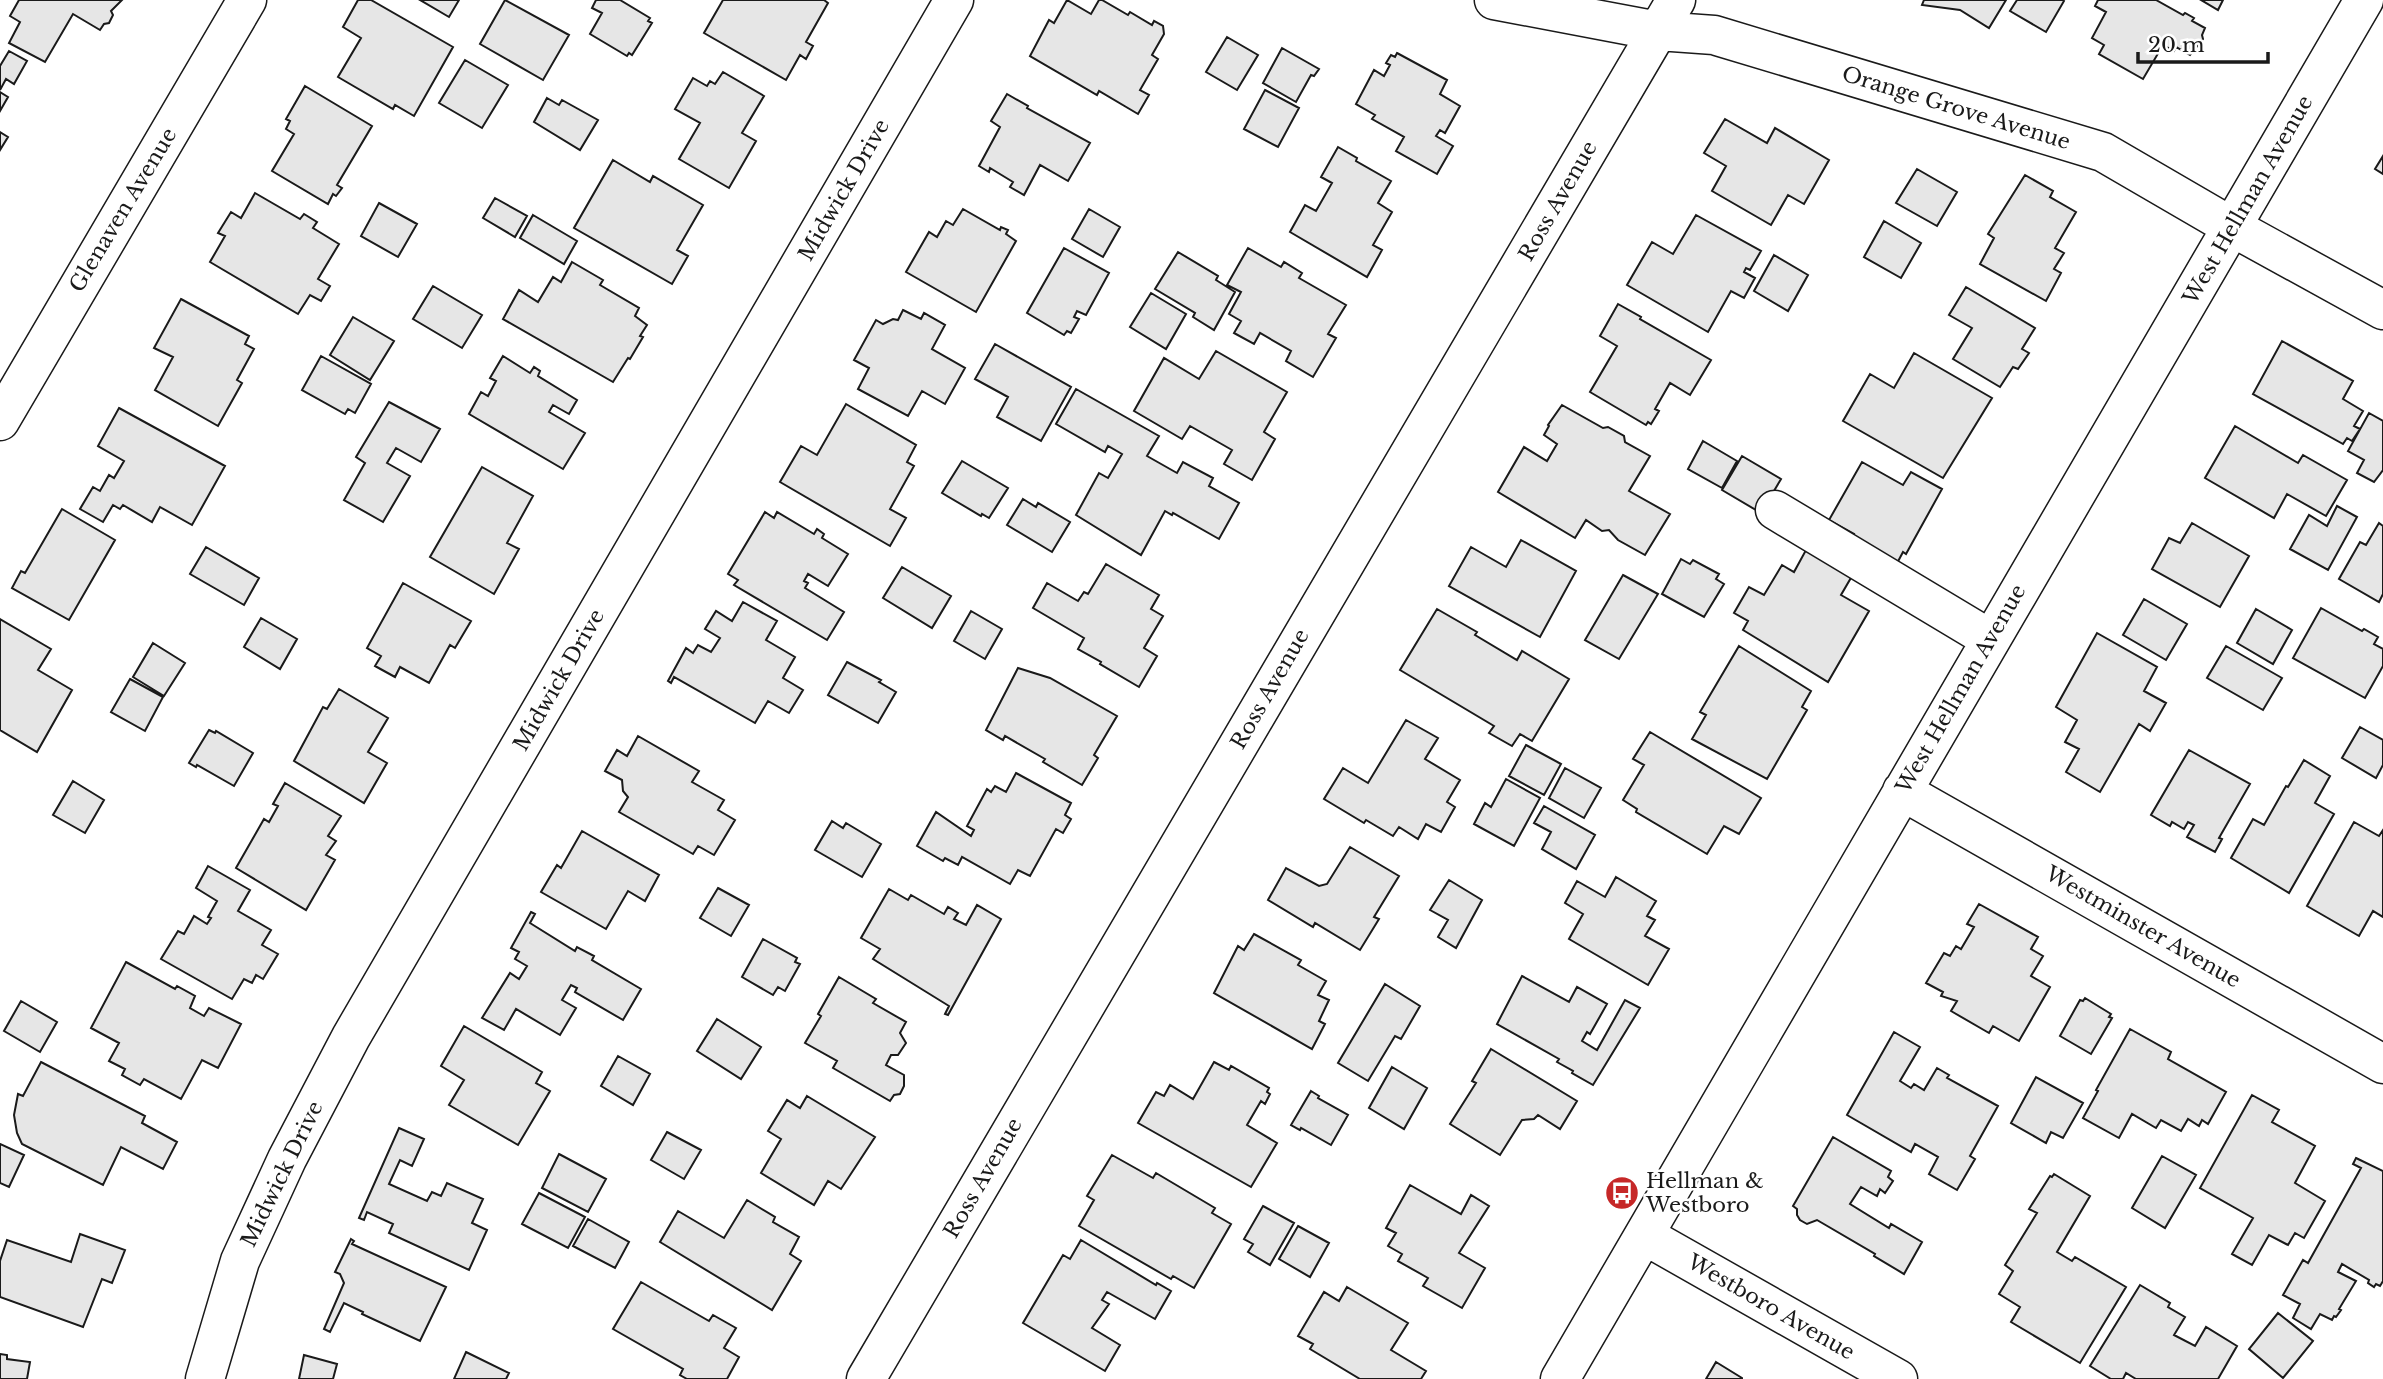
<svg xmlns="http://www.w3.org/2000/svg" width="2383" height="1379" font-family="'Libre Baskerville',serif">
	<style>
		.building { fill: #e6e6e6; stroke: #1a1a1a; stroke-width: 2 }
		.lines { fill: none; stroke-linecap: round; stroke-linejoin: round }
		.minor-casing { stroke: #1a1a1a; stroke-width: 41 }
		.minor { stroke: #fff; stroke-width: 38 }
		.labels { text-anchor: middle; stroke-width: 5; stroke-linejoin: round; paint-order: stroke }
		.street-label { font-size: 21px; fill: #1a1a1a; stroke: #fff }
		.poi-label { font-size: 21px; fill: #1a1a1a; stroke: #fff; text-anchor: start }
	</style>
	<rect width="100%" height="100%" fill="#fff"/>
	<path class="building" d="M19,0H122L111,11L113,15L109,23L104,24L100,30L73,14L45,62L9,43L20,22L10,16Z
		M358,0H371L453,47L414,116L395,105L393,109L338,77L361,38L343,27Z
		M420,0H459L449,17Z
		M505,0L569,35L543,80L480,44Z
		M596,0H620L650,18L648,21L652,23L632,55L629,53L627,56L590,34L602,13L592,8Z
		M723,0H824L828,3L806,42L813,46L806,59L800,55L786,80L704,33Z
		M1067,0L1091,14L1099,0H1102L1128,15L1130,12L1152,25L1154,21L1163,26L1164,34L1152,55L1158,59L1140,90L1149,95L1138,114L1099,91L1097,95L1030,56L1049,20L1054,23Z
		M1924,0H2006L1989,28L1960,10L1922,5Z
		M2017,0H2063L2064,1L2046,32L2010,11Z
		M2098,0H2156L2183,15L2185,13L2194,18L2192,21L2205,28L2202,35L2203,39L2190,55L2176,47L2174,51L2163,45L2143,79L2099,54L2104,45L2092,38L2106,12L2095,6Z
		M2201,0H2223L2218,10Z
		M1227,37L1258,55L1237,90L1206,72Z
		M1282,48L1319,69L1314,76L1311,75L1296,102L1263,83Z
		M9,51L27,61L14,84L6,79L0,90V66Z
		M1397,53L1447,80L1440,94L1460,106L1445,133L1440,130L1436,136L1453,146L1437,174L1396,151L1404,137L1372,119L1375,115L1356,104L1374,70L1384,76L1390,65L1386,63L1391,55L1395,57Z
		M465,60L508,85L482,128L439,103Z
		M723,72L764,96L742,133L756,141L729,188L679,159L700,123L675,109L693,78L707,86L710,81L715,84Z
		M305,86L372,126L337,185L342,188L336,196L333,194L328,204L272,171L294,134L286,129L290,121L286,119Z
		M1265,90L1299,108L1278,147L1244,129Z
		M0,92L8,97L0,111Z
		M1007,94L1028,106L1027,108L1090,143L1068,181L1040,165L1024,195L1010,187L1013,182L990,168L989,172L979,166L1000,127L991,121Z
		M547,98L559,105L562,100L598,120L580,150L534,122Z
		M1725,119L1767,143L1775,128L1829,160L1804,204L1788,195L1771,225L1712,191L1726,166L1704,153Z
		M0,132L8,137L0,150Z
		M1338,147L1357,158L1356,161L1391,181L1378,203L1392,212L1373,245L1382,250L1367,277L1290,232L1305,205L1316,211L1332,183L1321,177Z
		M2383,156V174L2375,169Z
		M613,160L650,182L653,176L703,205L677,250L688,256L672,284L574,228Z
		M1917,169L1957,192L1937,226L1896,203Z
		M2025,175L2053,191L2050,197L2076,212L2055,248L2064,253L2054,269L2061,273L2046,301L1980,264L1994,238L1988,234Z
		M255,193L300,219L304,214L317,222L313,228L339,244L318,279L330,286L321,301L310,295L298,314L210,262L225,236L218,233L231,212L241,218Z
		M495,198L527,216L515,237L483,218Z
		M379,203L417,224L398,257L361,236Z
		M963,209L1000,230L1001,227L1008,230L1006,234L1016,241L976,312L906,272L929,232L937,237L946,221L953,225Z
		M1089,209L1120,227L1103,257L1072,239Z
		M533,215L577,241L564,264L520,238Z
		M1696,215L1761,251L1750,270L1746,268L1744,272L1755,278L1744,298L1731,291L1708,332L1627,285L1652,242L1673,254Z
		M1884,221L1921,243L1901,278L1864,257Z
		M1064,248L1109,273L1086,315L1077,311L1074,317L1079,319L1071,333L1067,331L1064,335L1027,313Z
		M1248,248L1281,267L1284,262L1302,273L1299,278L1346,305L1328,334L1336,338L1313,377L1286,361L1291,351L1260,333L1254,344L1234,333L1241,321L1229,314L1241,292L1227,285Z
		M1178,252L1218,276L1216,280L1235,292L1214,330L1193,317L1195,313L1155,289Z
		M1774,255L1808,275L1788,311L1754,291Z
		M572,262L603,280L600,285L639,308L635,316L647,325L640,336L643,337L630,359L628,358L613,382L503,319L519,290L538,302L553,277L561,282Z
		M433,286L482,315L462,348L413,319Z
		M1966,287L2035,328L2022,349L2029,353L2018,369L2013,367L2000,387L1953,359L1972,328L1949,315Z
		M1151,293L1186,314L1166,349L1130,327Z
		M181,299L249,336L245,344L254,349L237,380L242,383L218,426L155,390L173,357L154,348Z
		M1618,304L1641,317L1640,319L1711,360L1690,395L1670,383L1655,409L1659,411L1651,424L1648,422L1646,425L1590,392L1617,346L1600,336Z
		M903,310L921,319L924,313L945,325L932,349L965,368L945,404L922,391L908,416L858,389L869,368L854,360L876,320L883,324L893,319L898,320Z
		M353,317L394,341L370,380L330,355Z
		M2282,341L2353,381L2343,399L2363,411L2354,426L2360,429L2352,441L2347,438L2343,444L2253,394Z
		M995,344L1071,387L1041,441L997,417L1008,397L975,379Z
		M1216,351L1287,392L1264,432L1275,439L1252,480L1224,464L1232,450L1190,426L1182,439L1134,411L1164,358L1199,379Z
		M1914,353L1992,398L1943,478L1843,421L1870,374L1894,388Z
		M321,356L371,384L355,413L348,409L345,414L302,390Z
		M503,356L530,373L534,367L540,371L538,376L577,400L569,414L553,405L549,412L585,433L563,469L469,414L481,392L488,396L496,381L490,378Z
		M1076,389L1159,436L1147,456L1177,473L1183,462L1213,478L1209,486L1239,503L1219,539L1173,513L1172,515L1165,511L1141,555L1076,515L1099,473L1108,478L1122,454L1108,446L1105,452L1056,424Z
		M389,402L440,429L421,462L396,448L387,463L410,476L383,522L344,500L365,463L356,457Z
		M846,404L916,445L907,462L914,466L890,509L906,518L890,546L780,482L801,446L817,455Z
		M1562,405L1603,428L1608,427L1624,436L1625,442L1650,456L1629,491L1670,514L1645,555L1618,540L1609,530L1602,531L1586,520L1575,538L1498,492L1524,447L1547,461L1557,444L1544,435L1549,426L1548,425Z
		M119,408L225,466L192,525L160,507L152,522L123,505L120,509L113,505L103,522L80,509L93,487L100,491L109,475L114,478L124,461L98,446Z
		M2369,413L2383,421V470L2374,482L2357,473L2364,460L2348,451Z
		M2235,426L2298,463L2303,455L2347,480L2326,516L2287,494L2274,518L2205,478Z
		M1703,441L1737,461L1722,488L1688,469Z
		M1742,456L1781,479L1761,513L1722,490Z
		M962,461L1008,488L989,518L982,514L981,516L942,493Z
		M1862,462L1903,485L1911,472L1942,489L1906,554L1903,552L1894,569L1851,540L1854,534L1829,520Z
		M482,467L533,496L507,543L519,549L494,594L430,557Z
		M1023,499L1036,507L1038,503L1070,522L1052,552L1007,525Z
		M2337,506L2357,517L2328,570L2290,549L2309,515L2327,526Z
		M62,509L115,540L69,620L12,588L21,571L25,573Z
		M765,512L774,518L777,512L814,534L817,529L824,534L822,538L848,554L828,586L808,574L804,581L808,583L805,588L844,612L827,640L734,585L738,580L728,574Z
		M2192,523L2249,556L2220,607L2152,569L2169,538L2180,543Z
		M2379,523L2383,526V594L2379,602L2339,579L2360,542L2366,545Z
		M1521,540L1576,571L1540,637L1449,586L1471,547L1506,567Z
		M206,547L259,578L244,605L190,574Z
		M1806,550L1852,576L1841,595L1869,611L1828,682L1743,630L1748,621L1734,613L1749,587L1764,595L1782,565L1794,572Z
		M1681,559L1690,564L1693,560L1719,574L1716,579L1724,584L1704,617L1662,594Z
		M1106,564L1159,595L1151,609L1163,616L1144,648L1157,656L1139,687L1100,664L1101,662L1078,649L1084,638L1033,608L1047,583L1078,601L1084,592L1088,594Z
		M902,567L951,596L932,628L883,598Z
		M1623,575L1658,594L1619,659L1585,640Z
		M403,583L471,621L455,648L450,645L429,683L400,667L395,677L375,666L381,656L367,648Z
		M2144,599L2187,624L2166,660L2123,635Z
		M743,602L777,621L766,640L795,657L783,678L803,690L789,713L768,701L755,723L674,677L671,683L668,681L686,648L693,653L698,645L711,652L720,638L705,629L716,611L732,621Z
		M2321,608L2362,631L2364,629L2378,637L2374,644L2383,649V666L2365,698L2293,658Z
		M1437,609L1477,632L1475,635L1517,660L1522,651L1569,679L1532,741L1520,734L1512,746L1489,733L1494,726L1400,670Z
		M2256,609L2292,630L2273,664L2237,643Z
		M971,611L1002,629L985,659L954,641Z
		M261,618L297,639L280,669L244,647Z
		M0,619L51,649L38,670L72,690L37,752L0,730Z
		M2097,633L2157,667L2144,691L2166,703L2150,731L2139,724L2100,792L2066,772L2079,749L2065,742L2077,720L2056,707Z
		M153,643L185,663L164,696L133,677Z
		M1739,646L1811,691L1802,707L1807,710L1767,779L1692,739L1706,715L1700,712Z
		M2226,646L2282,678L2263,710L2207,678Z
		M847,662L881,680L879,682L896,692L878,723L828,695Z
		M1018,668L1050,678L1117,716L1094,755L1098,758L1082,785L1043,762L1045,759L1005,736L1003,740L986,730Z
		M130,679L163,697L145,731L111,712Z
		M339,689L388,718L368,752L387,763L364,803L294,761L323,707L327,709Z
		M1406,720L1438,738L1425,759L1460,780L1447,802L1455,807L1441,832L1426,824L1418,839L1399,827L1393,836L1366,820L1364,823L1324,799L1343,768L1368,783Z
		M2360,727L2383,740V765L2376,778L2342,758Z
		M209,730L215,733L216,731L253,753L234,786L197,765L196,767L189,763Z
		M1650,732L1761,798L1739,834L1724,826L1707,854L1636,812L1637,809L1623,800L1644,765L1633,759Z
		M638,736L699,771L692,782L724,800L718,810L735,820L714,855L698,846L693,854L619,812L628,797L623,791L622,780L605,771L617,750L627,756Z
		M1526,745L1561,764L1544,795L1509,776Z
		M2189,750L2250,784L2219,838L2222,839L2215,852L2187,837L2194,825L2188,822L2184,829L2172,822L2170,826L2151,815Z
		M2304,760L2330,776L2315,803L2334,814L2289,893L2231,858L2253,819L2264,825L2286,786L2288,787Z
		M1565,768L1601,788L1584,818L1549,798Z
		M1016,773L1071,803L1065,815L1071,819L1063,833L1056,829L1030,876L1018,870L1010,884L962,857L958,865L945,858L943,861L917,846L936,812L971,836L974,830L967,826L987,789L991,792L995,786L1006,792Z
		M1506,779L1540,798L1514,846L1474,824L1485,803L1491,807Z
		M73,781L104,800L85,833L53,815Z
		M285,783L341,816L328,836L336,841L326,855L335,860L306,910L236,868L264,819L269,822L278,806L273,804Z
		M1544,806L1595,835L1576,869L1542,849L1551,832L1534,823Z
		M832,821L843,828L846,823L881,844L862,877L815,850Z
		M2354,822L2379,836L2383,830V917L2373,911L2359,936L2307,906Z
		M582,831L659,875L645,901L628,891L606,929L541,892L557,865L561,868Z
		M1350,847L1399,876L1374,917L1379,919L1360,950L1315,923L1313,927L1268,900L1286,868L1319,886L1327,884Z
		M208,866L250,890L238,911L271,930L262,945L278,954L263,979L256,975L252,983L244,979L232,999L161,959L178,931L184,934L194,916L207,924L211,918L208,917L217,901L196,888Z
		M1616,877L1656,901L1647,916L1655,920L1645,936L1669,949L1648,985L1569,939L1583,914L1565,903L1577,881L1605,897Z
		M1449,880L1482,900L1456,948L1438,937L1448,920L1430,910Z
		M718,888L749,905L731,936L700,918Z
		M889,889L908,900L911,895L944,914L948,907L958,913L954,919L966,925L977,905L1001,919L948,1015L945,1014L949,1006L873,959L880,949L861,938Z
		M1979,904L2038,937L2031,949L2043,956L2031,976L2050,987L2019,1041L1993,1026L1989,1033L1951,1011L1957,1001L1941,996L1943,992L1926,983L1944,953L1950,956L1956,946L1961,949L1974,927L1967,924Z
		M531,912L535,914L530,923L575,951L577,947L594,956L592,960L641,989L623,1020L575,992L577,988L571,985L562,1000L576,1008L560,1035L516,1009L504,1030L482,1018L510,973L519,979L527,966L515,959L519,952L511,948Z
		M1254,934L1301,960L1298,965L1326,981L1318,995L1329,1000L1319,1021L1325,1024L1312,1049L1214,993L1238,946L1244,950Z
		M763,939L797,958L795,962L800,964L785,991L778,987L773,995L742,977Z
		M126,962L175,989L177,986L195,996L190,1008L204,1016L209,1008L241,1024L218,1068L202,1060L181,1099L144,1079L140,1085L122,1075L125,1069L109,1061L119,1043L91,1028Z
		M1522,976L1569,1002L1577,987L1607,1004L1590,1034L1587,1032L1582,1041L1597,1050L1625,1000L1640,1008L1593,1085L1572,1073L1573,1071L1557,1062L1559,1059L1497,1024Z
		M839,977L876,999L873,1003L906,1022L900,1033L906,1043L898,1055H891L886,1065L904,1075V1086L900,1094L894,1095L890,1101L833,1068L837,1061L805,1043L821,1016L818,1014Z
		M1385,984L1420,1006L1401,1039L1395,1036L1368,1081L1338,1063Z
		M2085,998L2111,1014L2109,1017L2112,1018L2091,1054L2060,1036L2080,1000L2083,1001Z
		M21,1001L57,1022L40,1052L4,1031Z
		M717,1019L761,1047L741,1079L697,1051Z
		M464,1026L542,1072L536,1083L550,1091L518,1145L449,1105L464,1080L441,1066Z
		M2130,1029L2171,1052L2168,1059L2226,1092L2208,1124L2202,1120L2199,1126L2188,1119L2181,1131L2161,1120L2156,1128L2132,1114L2119,1138L2083,1118L2098,1091L2096,1090Z
		M1894,1032L1920,1047L1900,1081L1911,1088L1914,1084L1924,1090L1937,1068L1949,1075L1947,1078L1998,1106L1970,1156L1975,1159L1957,1190L1929,1174L1938,1157L1915,1144L1911,1152L1847,1115Z
		M1491,1049L1577,1101L1560,1129L1538,1115L1534,1119L1522,1120L1500,1155L1450,1124L1476,1083L1472,1081Z
		M618,1056L650,1074L633,1105L601,1086Z
		M41,1062L145,1116L142,1123L177,1142L163,1169L121,1147L103,1185L22,1144L17,1133L14,1115L18,1094L23,1096Z
		M1214,1062L1229,1070L1231,1066L1269,1088L1267,1092L1270,1094L1265,1104L1261,1101L1247,1125L1277,1143L1251,1187L1138,1123L1156,1092L1164,1096L1170,1085L1193,1099Z
		M1392,1067L1427,1088L1404,1129L1369,1108Z
		M2036,1077L2083,1103L2063,1138L2051,1132L2046,1143L2011,1123Z
		M1311,1091L1319,1096L1318,1098L1348,1115L1331,1145L1301,1128L1300,1130L1291,1125Z
		M2252,1095L2279,1110L2272,1122L2315,1146L2295,1183L2325,1201L2304,1238L2295,1233L2288,1245L2269,1235L2252,1265L2232,1254L2253,1218L2200,1188Z
		M807,1096L875,1137L841,1189L828,1181L814,1205L761,1173L781,1139L768,1131L787,1100L800,1108Z
		M399,1128L424,1139L412,1166L400,1160L389,1184L427,1201L432,1192L441,1196L447,1183L483,1199L472,1223L487,1230L469,1270L389,1233L393,1224L367,1212L364,1220L359,1218Z
		M667,1132L701,1150L684,1179L651,1160Z
		M1833,1137L1891,1171L1888,1177L1893,1181L1885,1193L1880,1189L1877,1196L1861,1187L1850,1204L1889,1228L1891,1224L1922,1242L1904,1274L1874,1256L1875,1254L1817,1220L1807,1224L1800,1220L1797,1215V1209L1793,1206Z
		M0,1144L24,1155L9,1187L0,1183Z
		M559,1154L606,1179L588,1212L542,1188Z
		M1112,1155L1153,1178L1156,1173L1215,1208L1212,1213L1231,1224L1194,1288L1173,1276L1171,1279L1079,1226L1094,1200L1087,1196Z
		M2162,1156L2196,1175L2165,1228L2132,1208Z
		M2356,1158L2383,1171V1281L2380,1286L2376,1284L2374,1287L2368,1283L2369,1280L2342,1264L2338,1272L2356,1281L2339,1309L2341,1310L2336,1317L2334,1316L2332,1320L2320,1314L2311,1329L2293,1318L2300,1304L2283,1295L2303,1260L2308,1263L2361,1168L2353,1164Z
		M2054,1174L2090,1196L2057,1252L2072,1261L2075,1257L2126,1287L2080,1363L2011,1322L2020,1307L1999,1294L2013,1271L2005,1265L2037,1213L2029,1209L2050,1176L2052,1177Z
		M1410,1185L1461,1214L1471,1195L1489,1206L1459,1253L1485,1268L1462,1308L1423,1286L1428,1278L1398,1261L1402,1254L1388,1246L1396,1233L1386,1228Z
		M539,1193L585,1217L568,1248L522,1224Z
		M747,1200L775,1217L773,1222L799,1237L790,1254L801,1261L772,1310L660,1242L678,1211L724,1238Z
		M1263,1206L1294,1223L1270,1265L1248,1252L1253,1244L1244,1239Z
		M588,1219L629,1242L615,1268L573,1246Z
		M1298,1226L1329,1243L1310,1277L1279,1259Z
		M80,1234L125,1250L112,1283L102,1279L83,1327L0,1297V1261L7,1240L71,1262Z
		M351,1239L354,1241L352,1244L446,1287L420,1341L362,1314L363,1312L344,1303L330,1332L324,1329L344,1283L340,1274L335,1272Z
		M1081,1240L1156,1285L1157,1283L1171,1291L1155,1319L1107,1292L1102,1300L1109,1304L1092,1328L1120,1345L1105,1371L1023,1323L1063,1255L1070,1259Z
		M641,1282L709,1321L713,1315L736,1328L724,1348L739,1357L727,1379H687L680,1375L683,1369L613,1329Z
		M2140,1285L2170,1303L2168,1307L2185,1317L2174,1335L2195,1346L2206,1327L2237,1346L2218,1379H2136L2126,1373L2123,1379H2111L2090,1366Z
		M1347,1287L1408,1323L1391,1350L1426,1371L1421,1379H1360L1310,1349L1313,1344L1298,1336L1324,1292L1339,1301Z
		M2278,1313L2313,1341L2283,1378L2249,1349Z
		M466,1352L509,1373L506,1379H454Z
		M0,1354L7,1355V1359L30,1362L27,1379H0Z
		M304,1355L337,1364L333,1379H299Z
		M1716,1362L1742,1378V1379H1706Z"/>
	<g class="lines">
		<g class="minor-casing">
			<path id="minor" d="M1494,0L1658,31L1714,35L2103,152L2232,227L2383,310
				M0,421L247,0
				M1775,510L1990,639
				M1902,791L2383,1064
				M1644,1235L1898,1379
				M205,1379L240,1261L287,1159L351,1037L954,0
				M866,1379L1676,0
				M1560,1379L2364,0"/>
		</g>
		<use href="#minor" class="minor"/>
	</g>
	<defs>
		<g id="bus-disc" transform="scale(1.75)"><circle r="9.5" fill="#c62828" stroke="#fff"/><path d="M-5-6H5V4H4V6H2V4H-2V6H-4V4H-5ZM-3.5-4V0h7V-4ZM-3.5 1.2v1.5H-2V1.2ZM2 1.2v1.5H3.5V1.2Z" fill="#fff"/></g>
	</defs>
	<g fill-rule="evenodd">
		<use href="#bus-disc" x="1622" y="1193"/>
	</g>
	<g class="labels">
		<g class="street-label">
			<text transform="translate(1956 108) rotate(17)" y="7">Orange Grove Avenue</text>
			<text transform="translate(844 190) rotate(-60)" y="7">Midwick Drive</text>
			<text transform="translate(2248 200) rotate(-60)" y="7">West Hellman Avenue</text>
			<text transform="translate(1558 201) rotate(-60)" y="7">Ross Avenue</text>
			<text transform="translate(123 210) rotate(-59)" y="7">Glenaven Avenue</text>
			<text transform="translate(559 680) rotate(-60)" y="7">Midwick Drive</text>
			<text transform="translate(1270 689) rotate(-60)" y="7">Ross Avenue</text>
			<text transform="translate(1961 689) rotate(-60)" y="7">West Hellman Avenue</text>
			<text transform="translate(2143 927) rotate(30)" y="7">Westminster Avenue</text>
			<text transform="translate(282 1174) rotate(-64)" y="7">Midwick Drive</text>
			<text transform="translate(983 1178) rotate(-60)" y="7">Ross Avenue</text>
			<text transform="translate(1771 1307) rotate(30)" y="7">Westboro Avenue</text>
		</g>
		<g class="poi-label">
			<text x="1646" y="1188">Hellman &amp;<tspan x="1646" dy="24">Westboro</tspan></text>
		</g>
	</g>
	<path d="M2138 52v10h130v-10" fill="none" stroke="#1a1a1a" stroke-width="3.5"/>
	<text x="2148" y="52" font-size="21" fill="#1a1a1a" stroke="#ffffff" stroke-width="5" paint-order="stroke">20 m</text>
</svg>
